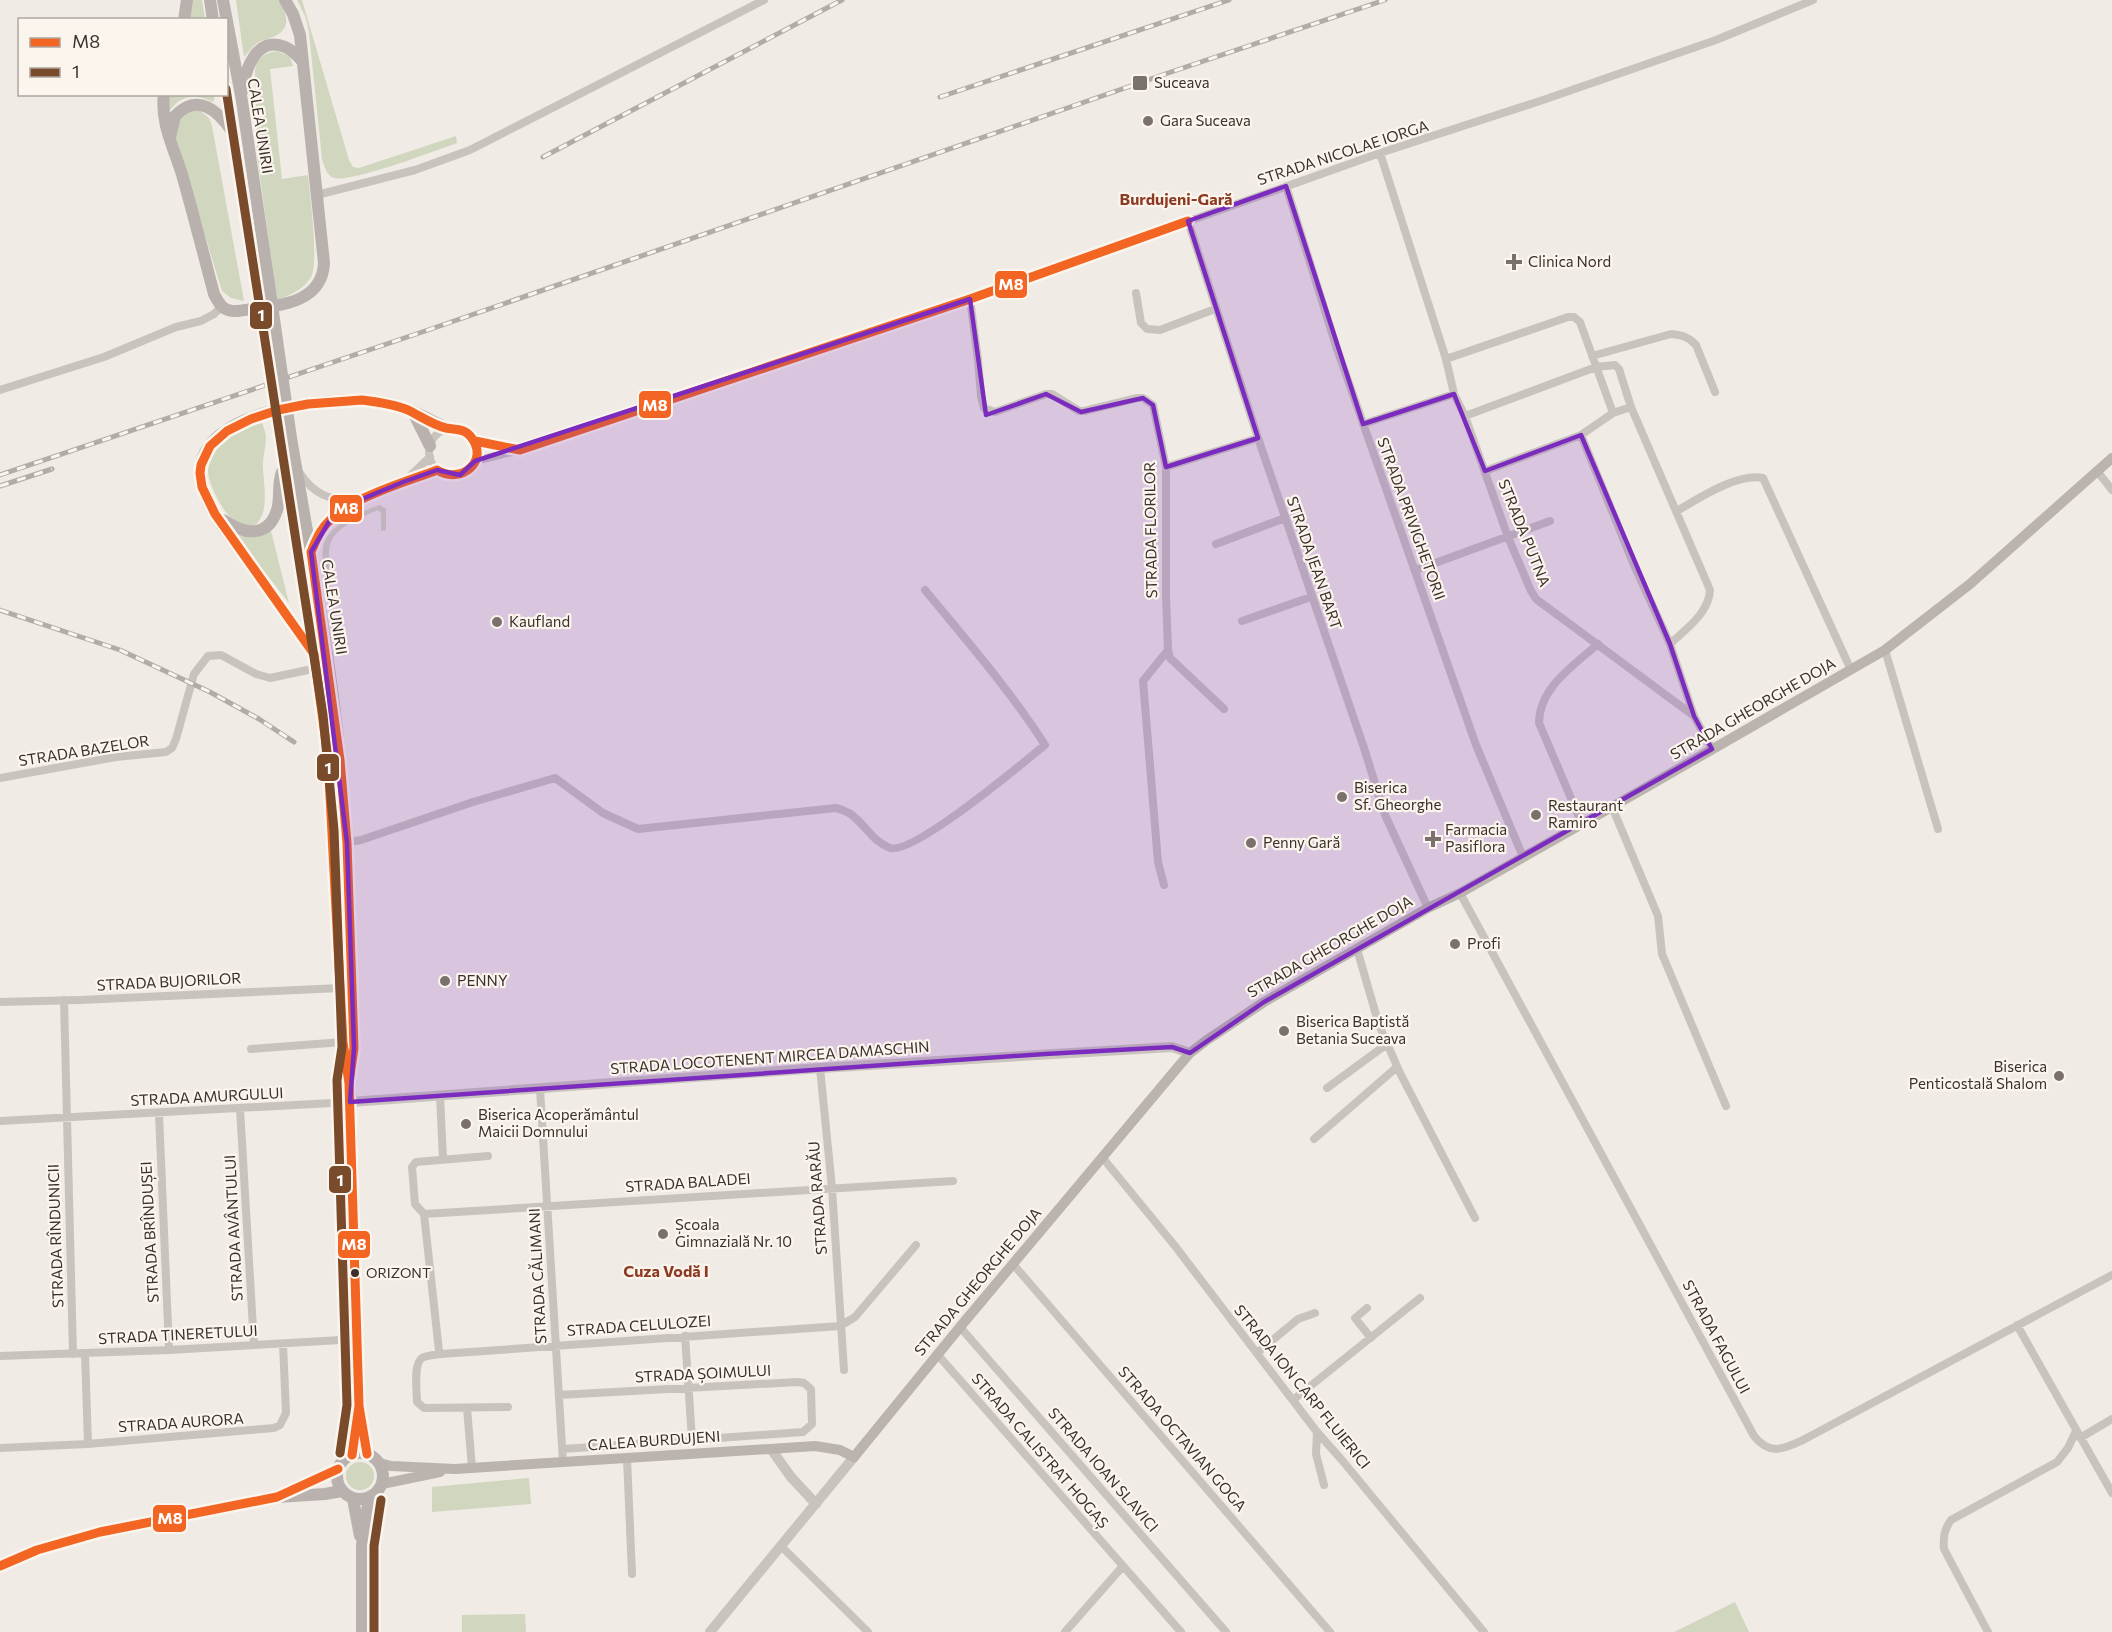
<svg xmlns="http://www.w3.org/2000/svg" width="2112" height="1632" font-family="Commissioner,sans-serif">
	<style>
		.green { fill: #d1d6bf }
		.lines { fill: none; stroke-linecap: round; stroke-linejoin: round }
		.minor { stroke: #c9c3be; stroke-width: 8 }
		.tertiary { stroke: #c9c3be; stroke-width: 10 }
		.secondary { stroke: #bab3ae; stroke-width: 10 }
		.primary { stroke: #b8b1ad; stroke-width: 12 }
		.rail-casing { stroke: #b1aca8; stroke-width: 5 }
		.rail { stroke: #fbf5ee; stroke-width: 3; stroke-dasharray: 9; stroke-linecap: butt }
		.primary-bridge { stroke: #b8b1ad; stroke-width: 12 }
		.bus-1-casing { stroke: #fbf5ee; stroke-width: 14 }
		.bus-2-casing { stroke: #fbf5ee; stroke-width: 14 }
		.bus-1 { stroke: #f26522; stroke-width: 9 }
		.bus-2 { stroke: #7a4b2a; stroke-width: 9 }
		.marked { fill: #7b2cbf; fill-opacity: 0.2; stroke: #7b2cbf; stroke-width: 4.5; stroke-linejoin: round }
		.poi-dot { fill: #7a716c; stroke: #fbf5ee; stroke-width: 2 }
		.bus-dot { fill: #3b302b; stroke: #fbf5ee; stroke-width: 2 }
		.labels { text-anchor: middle; stroke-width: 4.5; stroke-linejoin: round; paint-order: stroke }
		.bus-label { font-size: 14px; fill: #3b302b; stroke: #fbf5ee; text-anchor: start }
		.poi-label { font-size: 15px; fill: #3b302b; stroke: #fbf5ee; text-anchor: start }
		.street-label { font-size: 15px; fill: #3b302b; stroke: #fbf5ee }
		.neighbourhood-label { font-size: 16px; font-weight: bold; fill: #8c3b22; stroke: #fbf5ee }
		.line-badge { stroke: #fbf5ee; stroke-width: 2 }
		.badge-label { font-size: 16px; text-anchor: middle; font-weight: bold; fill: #fff }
	</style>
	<rect width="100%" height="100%" fill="#f0ebe5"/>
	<path class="green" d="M192,0H202L205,19L189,20Z
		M236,0H279C288,15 292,31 270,38C266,40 261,40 257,43C252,47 248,53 244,57Z
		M297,0H302L349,160L353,167L359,168L456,136L457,143C437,150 351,183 334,178C327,176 324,166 322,159L309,33L306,18Z
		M277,51L290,57L293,66L270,69L282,179L308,175C310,195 319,263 311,277C303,290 290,295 277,300L257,155L255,72C256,58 265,53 277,51Z
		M169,95H215L213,102C195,93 181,95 169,111Z
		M198,109L209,118L212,126L244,301L231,298L222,291L174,135C177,119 183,113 198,109Z
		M261,419C263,425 265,431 266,437C266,448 262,458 263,469C264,484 268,506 260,519C241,550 208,489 208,471C209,458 219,445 229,436C238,428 250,424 261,419Z
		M380,505L386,509V530L381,531V513L378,510C335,528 320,536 334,584L328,585C326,574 321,560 323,548C326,525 361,511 380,505Z
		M271,531L289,603L234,533C248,538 258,537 271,531Z
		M346 1476a14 14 0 1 1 28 0a14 14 0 1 1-28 0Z
		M529,1478L531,1504L432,1512V1487Z
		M1735,1602L1749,1632H1674Z
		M525,1614L526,1632H462V1615Z"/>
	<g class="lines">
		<path class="minor" d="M1380,153L1446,359L1454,394L1465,416L1508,537L1531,591L1536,599L1694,716
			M1286,186L1337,349L1476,745L1523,857
			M317,195L415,170L470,150L764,0
			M1188,221L1258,438L1364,748L1385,815L1428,908
			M1136,293L1141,323L1147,329L1160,330L1215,309
			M970,299L978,360L981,396L984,408L995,412L1046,394H1052L1079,411H1084L1137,398H1143L1153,405L1166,467V596L1168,650L1170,658L1224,709
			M1592,356L1671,334C1682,335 1689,337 1696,345L1715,392
			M1446,359L1568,317H1574L1580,322L1613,413
			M0,390L104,357L176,327L201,321L214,314L221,307
			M1465,416L1596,367L1615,365L1619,369L1631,407
			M1363,424L1454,394
			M429 452a24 24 0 1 1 48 0a24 24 0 1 1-48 0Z
			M1581,435L1634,565L1670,644L1694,716L1712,749
			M475,441L516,449
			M475,461L520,450L970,299L1380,153L1543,100L1716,40L1813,0
			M1166,467L1258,438
			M1485,471L1581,435L1613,413L1631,407L1710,590C1709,613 1686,629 1670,644
			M2097,471L2112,490
			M299,472C314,495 328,499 355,502
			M407,479L430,457
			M1677,511C1699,498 1737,473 1763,478L1851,670
			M1216,544L1285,518
			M311,550L322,529L340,511L355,502L437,470
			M1416,570L1550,521
			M1242,621L1311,597
			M1885,650L1938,829
			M0,778L116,757L166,752L172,748L176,739L194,674L208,656L221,655L256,674L270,678L317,668
			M1612,807L1658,916L1662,954L1726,1106
			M1582,824L1539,723C1539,688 1574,665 1598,644
			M343,843L361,840L473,802L555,778L603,813L638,829L836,808C840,809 845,811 849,813C865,823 870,840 890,848C913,855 1023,763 1045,745C1010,690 966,640 925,590
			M1164,885L1158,862L1143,681L1168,650
			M1460,893L1754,1436C1770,1456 1783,1449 1803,1440L2112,1275
			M1357,949L1379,1025L1400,1073L1475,1218
			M64,1000L73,1354
			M0,1002L80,1000L340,988
			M251,1049L343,1042
			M820,1068L832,1188L844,1370
			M1327,1088L1387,1044
			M540,1089L563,1462
			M440,1095L443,1159
			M240,1109L254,1345
			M159,1113L169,1350
			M0,1121L350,1102
			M1314,1139L1397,1067
			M1102,1157L1175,1246L1317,1432L1341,1459L1484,1632
			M424,1214L953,1181
			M1013,1264L1330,1632
			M1367,1308L1355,1318L1371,1338
			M2017,1325L2112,1493
			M960,1327L1226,1632
			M685,1336L692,1439
			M1257,1353L1298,1319L1315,1313
			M85,1354L88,1444
			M441,1354L439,1351L424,1214L415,1204L412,1167L416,1162L488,1156
			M937,1354L1181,1632
			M0,1356L169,1350L358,1339
			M559,1395L798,1382L804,1383L811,1389L812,1424L803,1432L563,1449
			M1293,1400L1420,1298
			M508,1407L424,1408L417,1402C417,1392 413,1364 422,1358C426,1355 435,1355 441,1354L840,1326L855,1317L916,1245
			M467,1408L472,1468
			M1317,1432L1316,1454L1324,1485
			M2080,1438L2112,1419
			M0,1448L88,1444L274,1428L280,1425L286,1413L283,1344
			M627,1458L632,1574
			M781,1546L868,1632
			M1065,1632L1123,1566
			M1988,1632L1944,1549C1943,1537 1944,1530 1951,1520L2057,1462L2068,1448L2076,1431"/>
		<path class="tertiary" d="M350,1102L820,1068L1172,1047L1190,1053
			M771,1449L791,1477L816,1504
			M710,1632L854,1457"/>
		<path class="secondary" d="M380,1463L391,1466L455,1469L815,1446L840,1450L854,1457L960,1327L1178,1067L1190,1053L1207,1040L1264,1002L1428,908L1460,893L1612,807L1885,650L1970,584L2112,458
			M382,1484L440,1472"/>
		<path class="primary" d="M210,0L213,20
			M223,0L242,101L269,284
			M184,20L187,0
			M226,89L257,285
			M243,90C245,69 257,35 285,47C292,50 298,56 303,62
			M164,94C160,124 175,150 183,178C194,217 204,256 214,294C220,306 224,312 238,311C270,306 322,307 324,263L300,35L293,14L285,0
			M170,137L175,116C198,92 218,111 232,131
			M413,412L430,446
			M280,438L317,668L328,758L343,1042L350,1089L359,1406L367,1454
			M291,438C309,544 329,650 340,757C349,854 350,951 354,1048L351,1067
			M223,520C243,534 268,539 277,510C281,497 277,484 282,472
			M312,650C292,622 272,594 251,565C233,539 203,509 201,475C195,409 335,395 380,402C405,405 426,418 448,429
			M337 1476a23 23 0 1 1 46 0a23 23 0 1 1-46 0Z
			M352,1455L357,1416
			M284,1494L338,1469
			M353,1499L360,1536
			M0,1566L37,1550L100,1532L277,1497L325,1494L342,1491
			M362,1632V1545L369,1498"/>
		<g class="rail-casing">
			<path id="rail" d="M940,97L1229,0
				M543,157L842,0
				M0,475L431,329L1168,73L1385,0
				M0,486L52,469
				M0,610L120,650L210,692L259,719L294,742"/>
		</g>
		<use href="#rail" class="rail"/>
		<path class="primary-bridge" d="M269,284L291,438
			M257,285L280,438"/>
		<g class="bus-1-casing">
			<path id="bus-1" d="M362,400C378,402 393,404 408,410C420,416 433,425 446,428C456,430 464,428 471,437C490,461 461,485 437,470C404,483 340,500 321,531C317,537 314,545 311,552L340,760L347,843L354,1048L349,1083L343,1042L328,758L314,654L215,514L202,487L200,473L201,465L210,446L227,431L251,419L278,410L308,404Z
				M475,441L520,450L970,299L1188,221
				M349,1083L359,1406
				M349,1083L359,1406
				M359,1406L367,1454
				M352,1455L359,1406
				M0,1566L37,1550L100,1532L277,1497L338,1469"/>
		</g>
		<g class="bus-2-casing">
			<path id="bus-2" d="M226,89L323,715L334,830L342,1047L337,1080L347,1405L340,1453
				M374,1632V1546L381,1500"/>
		</g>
		<use href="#bus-1" class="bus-1"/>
		<use href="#bus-2" class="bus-2"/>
	</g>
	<path class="marked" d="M1286,186L1363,424L1454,394L1485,471L1581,435L1670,644L1694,716L1712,749L1264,1002L1190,1053L1172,1047L1045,1054L350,1102L354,1048L347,843L311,552L330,520L355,502L403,482L437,470L460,475L475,461L970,299L986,415L1046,394L1081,412L1143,398L1153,405L1166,467L1258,438L1188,221Z"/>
	<g class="poi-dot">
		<rect x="1132" y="75" width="16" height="16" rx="3"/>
		<circle cx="1148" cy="121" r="6"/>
		<path d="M1511 253h6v6h6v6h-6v6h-6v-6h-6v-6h6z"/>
		<circle cx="497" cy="622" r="6"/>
		<circle cx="1342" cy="797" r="6"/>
		<circle cx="1536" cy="815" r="6"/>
		<path d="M1430 830h6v6h6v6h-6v6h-6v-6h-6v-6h6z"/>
		<circle cx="1251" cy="843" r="6"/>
		<circle cx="1455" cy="944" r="6"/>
		<circle cx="445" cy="981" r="6"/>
		<circle cx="1284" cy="1031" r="6"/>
		<circle cx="2059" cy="1076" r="6"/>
		<circle cx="466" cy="1124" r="6"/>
		<circle cx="663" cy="1234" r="6"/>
	</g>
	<circle class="bus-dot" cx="355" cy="1273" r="5"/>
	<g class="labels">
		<g class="bus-label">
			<text x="366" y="1278">ORIZONT</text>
		</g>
		<g class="poi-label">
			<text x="1154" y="88">Suceava</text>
			<text x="1160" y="126">Gara Suceava</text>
			<text x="1528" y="267">Clinica Nord</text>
			<text x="509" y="627">Kaufland</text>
			<text x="1354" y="793">Biserica<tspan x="1354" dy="17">Sf. Gheorghe</tspan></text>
			<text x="1548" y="811">Restaurant<tspan x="1548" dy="17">Ramiro</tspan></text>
			<text x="1445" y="835">Farmacia<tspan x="1445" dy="17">Pasiflora</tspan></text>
			<text x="1263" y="848">Penny Gară</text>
			<text x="1467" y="949">Profi</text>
			<text x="457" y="986">PENNY</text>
			<text x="1296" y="1027">Biserica Baptistă<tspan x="1296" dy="17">Betania Suceava</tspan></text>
			<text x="2047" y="1072" text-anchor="end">Biserica<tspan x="2047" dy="17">Penticostală Shalom</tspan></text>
			<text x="478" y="1120">Biserica Acoperământul<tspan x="478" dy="17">Maicii Domnului</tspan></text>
			<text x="675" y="1230">Școala<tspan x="675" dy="17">Gimnazială Nr. 10</tspan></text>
		</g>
		<g class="street-label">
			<text transform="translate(260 126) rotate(81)" y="5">CALEA UNIRII</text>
			<text transform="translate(1343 153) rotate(-18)" y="5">STRADA NICOLAE IORGA</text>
			<text transform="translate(1411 519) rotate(70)" y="5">STRADA PRIVIGHETORII</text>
			<text transform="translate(1151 530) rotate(-91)" y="5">STRADA FLORILOR</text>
			<text transform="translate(1524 533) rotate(68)" y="5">STRADA PUTNA</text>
			<text transform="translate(1314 563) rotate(71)" y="5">STRADA JEAN BART</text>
			<text transform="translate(334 607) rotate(81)" y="5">CALEA UNIRII</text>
			<text transform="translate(1753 709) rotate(-30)" y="5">STRADA GHEORGHE DOJA</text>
			<text transform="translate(84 751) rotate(-9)" y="5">STRADA BAZELOR</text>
			<text transform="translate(1330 947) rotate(-30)" y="5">STRADA GHEORGHE DOJA</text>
			<text transform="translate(169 982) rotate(-3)" y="5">STRADA BUJORILOR</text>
			<text transform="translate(770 1058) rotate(-4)" y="5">STRADA LOCOTENENT MIRCEA DAMASCHIN</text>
			<text transform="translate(207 1097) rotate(-3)" y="5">STRADA AMURGULUI</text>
			<text transform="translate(688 1183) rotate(-4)" y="5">STRADA BALADEI</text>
			<text transform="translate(818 1198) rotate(-94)" y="5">STRADA RARĂU</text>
			<text transform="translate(234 1228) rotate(-93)" y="5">STRADA AVÂNTULUI</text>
			<text transform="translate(150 1232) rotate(-93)" y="5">STRADA BRÎNDUȘEI</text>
			<text transform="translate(56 1236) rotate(-92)" y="5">STRADA RÎNDUNICII</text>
			<text transform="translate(538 1276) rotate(-93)" y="5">STRADA CĂLIMANI</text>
			<text transform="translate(978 1282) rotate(-50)" y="5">STRADA GHEORGHE DOJA</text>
			<text transform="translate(639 1326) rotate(-4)" y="5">STRADA CELULOZEI</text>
			<text transform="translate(178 1335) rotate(-3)" y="5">STRADA TINERETULUI</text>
			<text transform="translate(1716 1337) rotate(62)" y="5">STRADA FAGULUI</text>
			<text transform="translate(703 1374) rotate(-3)" y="5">STRADA ȘOIMULUI</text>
			<text transform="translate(1302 1387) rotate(51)" y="5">STRADA ION CARP FLUIERICI</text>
			<text transform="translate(181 1423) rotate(-4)" y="5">STRADA AURORA</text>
			<text transform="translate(1182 1439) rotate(49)" y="5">STRADA OCTAVIAN GOGA</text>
			<text transform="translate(654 1441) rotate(-4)" y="5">CALEA BURDUJENI</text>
			<text transform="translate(1040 1451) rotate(49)" y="5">STRADA CALISTRAT HOGAȘ</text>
			<text transform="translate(1103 1470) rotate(49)" y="5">STRADA IOAN SLAVICI</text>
		</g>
		<g class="neighbourhood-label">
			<text x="1176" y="205">Burdujeni-Gară</text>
			<text x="666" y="1277">Cuza Vodă I</text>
		</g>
	</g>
	<g class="line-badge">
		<rect x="994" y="270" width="34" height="29" rx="6" fill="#f26522"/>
		<rect x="249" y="301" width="24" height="29" rx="6" fill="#7a4b2a"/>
		<rect x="638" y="390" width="34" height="29" rx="6" fill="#f26522"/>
		<rect x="329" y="494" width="34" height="29" rx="6" fill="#f26522"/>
		<rect x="316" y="753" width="24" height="29" rx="6" fill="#7a4b2a"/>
		<rect x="328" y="1165" width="24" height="29" rx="6" fill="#7a4b2a"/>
		<rect x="337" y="1230" width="34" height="29" rx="6" fill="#f26522"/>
		<rect x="152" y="1504" width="35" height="29" rx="6" fill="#f26522"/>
	</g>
	<g class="badge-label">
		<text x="1011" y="290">M8</text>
		<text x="261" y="321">1</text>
		<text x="655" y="411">M8</text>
		<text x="346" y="514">M8</text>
		<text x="328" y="774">1</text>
		<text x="340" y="1186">1</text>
		<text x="354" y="1250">M8</text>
		<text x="170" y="1524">M8</text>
	</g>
	<rect x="18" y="18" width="210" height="78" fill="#fbf5ee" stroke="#aea6a0" stroke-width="1.5"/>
	<rect x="30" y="38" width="30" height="9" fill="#f26522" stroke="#aea6a0" stroke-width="1.5"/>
	<text x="72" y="48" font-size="18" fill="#3b302b">M8</text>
	<rect x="30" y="68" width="30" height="9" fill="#7a4b2a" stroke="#aea6a0" stroke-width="1.5"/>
	<text x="72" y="78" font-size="18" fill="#3b302b">1</text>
</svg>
